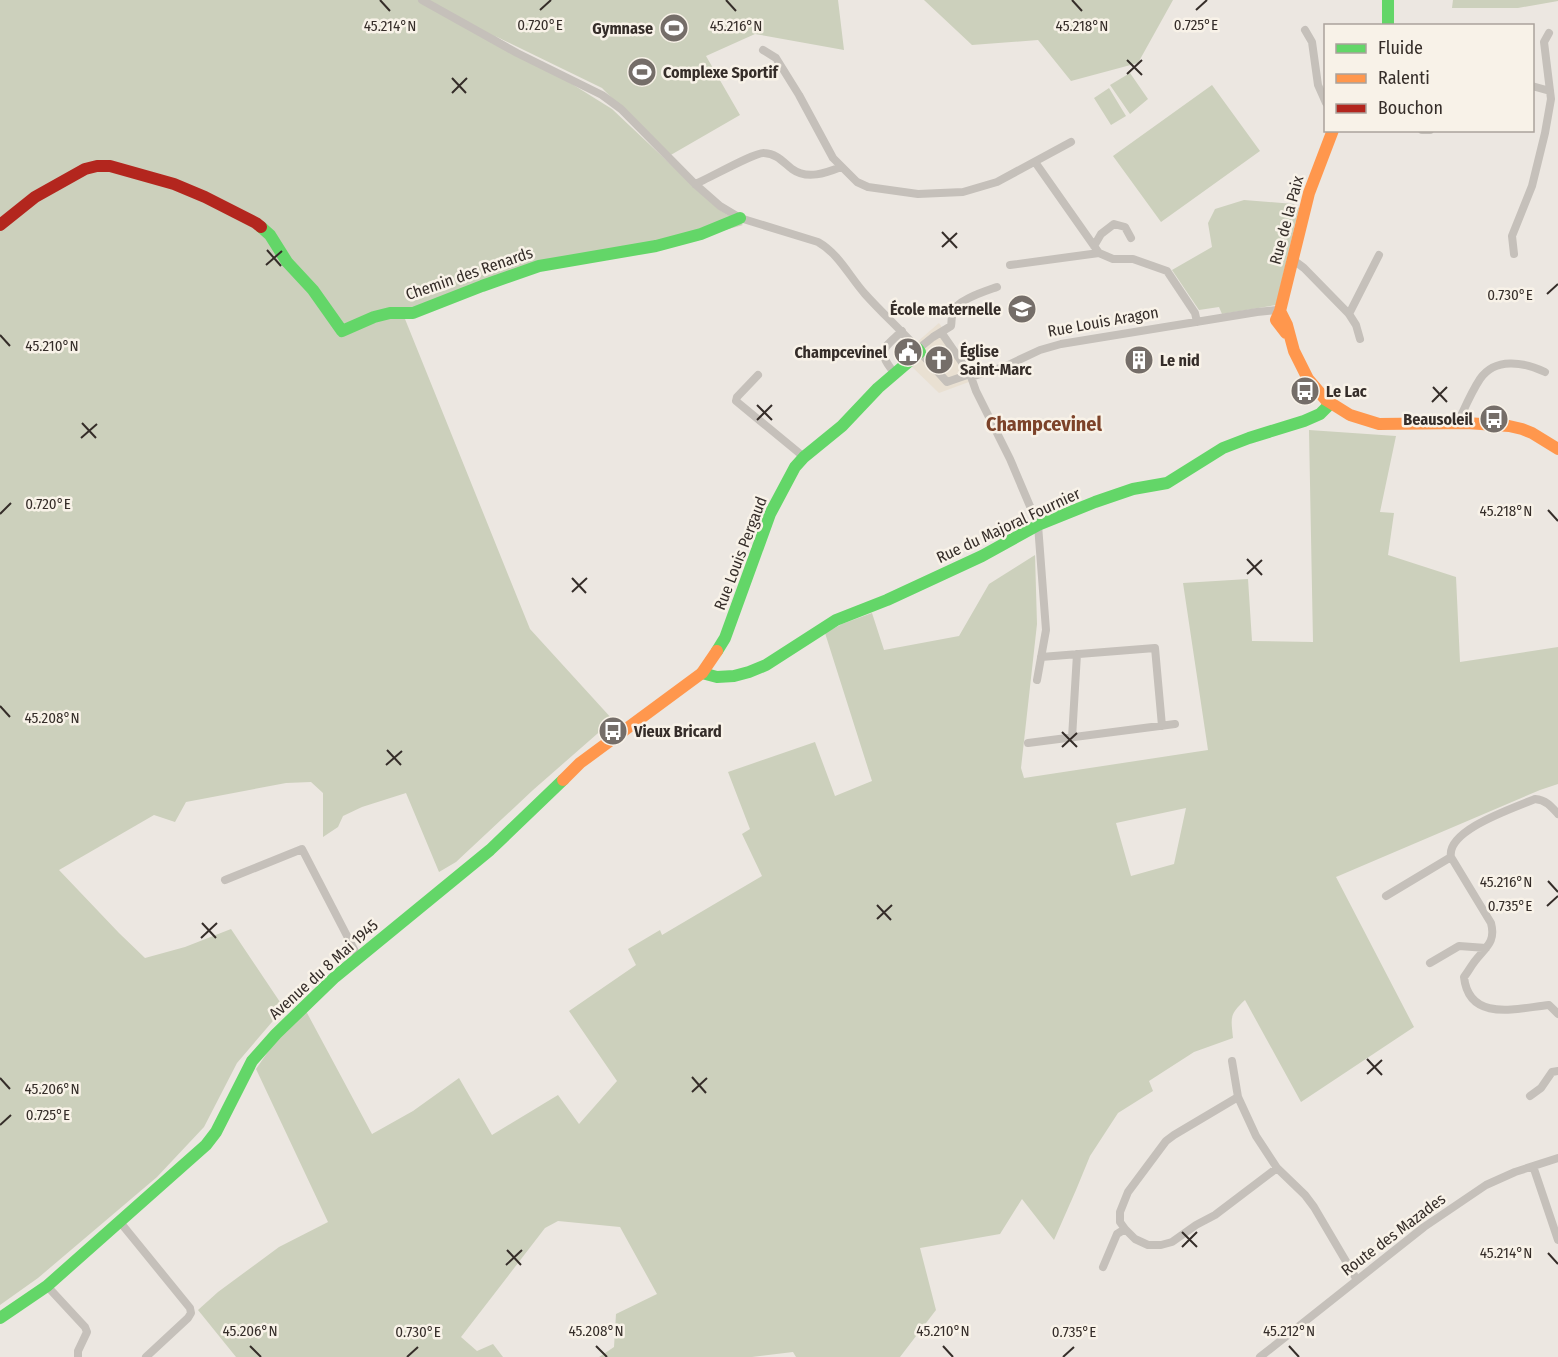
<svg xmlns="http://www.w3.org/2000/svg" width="1558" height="1357" font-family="'Fira Sans Condensed',sans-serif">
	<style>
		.green { fill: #ccd0bc; fill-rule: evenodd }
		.plaza { fill: #e9e0d2 }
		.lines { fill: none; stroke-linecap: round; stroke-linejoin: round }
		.street { stroke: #c5c0ba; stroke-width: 8 }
		.fast { stroke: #63d668; stroke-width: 12 }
		.slow { stroke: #ff974d; stroke-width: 12 }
		.jam { stroke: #b3261e; stroke-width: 12 }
		.ticks { fill: none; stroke: #352d29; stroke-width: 2 }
		.labels { text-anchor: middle; stroke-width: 5; stroke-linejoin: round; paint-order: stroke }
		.poi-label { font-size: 16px; font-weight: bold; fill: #352d29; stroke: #f8f2e8; text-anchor: start }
		.street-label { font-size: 16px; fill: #352d29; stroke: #f8f2e8 }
		.quarter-label { font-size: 20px; font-weight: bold; fill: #7c4229; stroke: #f8f2e8 }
		.ticks-label { font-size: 15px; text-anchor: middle; fill: #352d29; stroke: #f8f2e8; stroke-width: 5; stroke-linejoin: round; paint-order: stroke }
	</style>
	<rect width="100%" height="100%" fill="#ece7e1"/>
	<path class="green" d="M0,0H838L844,50L755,34L706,56L740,115L669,156L602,88L495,36L612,109L718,209L743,225L643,253L548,268L405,319L530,629L613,720L533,790L456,862L439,872L406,793L362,807L343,816L338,827L323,837V793L311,782L286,783L186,802L175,822L154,815L59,870L119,933L145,958L185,947L231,929L284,1008L237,1063L204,1127L157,1177L38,1278L0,1305Z
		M924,0H1173L1138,63L1071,81L1038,40L972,45Z
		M1453,0H1558V1L1518,8H1452Z
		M1130,73L1148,99L1130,114L1110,85Z
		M1212,85L1260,151L1161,222L1113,156Z
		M1109,88L1126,116L1111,125L1094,98Z
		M1244,200L1294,204L1299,208L1276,305L1222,314L1219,307L1199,310L1172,270L1212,247L1208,223L1215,209Z
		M1309,430L1396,436L1380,512L1394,513L1388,555L1456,577L1460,662L1558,647V784L1540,790L1336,877L1414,1027L1301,1102L1245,1000C1229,1015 1231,1017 1233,1038L1194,1052L1149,1081L1153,1091L1118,1113L1090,1156L1076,1190L1054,1240L1022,1199L1000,1234L920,1248L936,1310L900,1357H796L793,1352L752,1357H599L614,1347L616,1314L657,1294L620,1227L558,1221L545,1228L461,1337L477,1351L493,1344L503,1357H236L198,1310L218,1292L279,1247L328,1222L256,1069L279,1036L306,1011L372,1134L413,1111L459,1078L492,1135L558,1095L579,1124L617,1081L569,1011L636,965L628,949L660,930L662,935L762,876L742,834L750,829L728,772L815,742L835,796L872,781L825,633L842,624L872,613L884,650L959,636L989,584L1035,555L1037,624L1021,768L1024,778L1208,750L1183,583L1248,579L1252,641L1313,642ZM1186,808L1174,864L1131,876L1116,823Z"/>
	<path class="plaza" d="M939,323L977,379L939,393L906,361L919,350L916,343Z"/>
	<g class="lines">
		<path class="street" d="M422,0L517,53L602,95L621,109L695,184L720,206L740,218L818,242C839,254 849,276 865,294C882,313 901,330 918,349L933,337L951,326C952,321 951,317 953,312C956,300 986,291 997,287
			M1305,30L1312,42L1318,85L1326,103
			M763,50L776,58L799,95L833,158L857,182L868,187L918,194L963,192L997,182L1071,142
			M1532,86L1550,91
			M1422,130H1430
			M1035,162L1099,253L1113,259H1133L1167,271L1195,313L1197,322
			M695,184C708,179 755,152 764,153C777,154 782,161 792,169C807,180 826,173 841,167
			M1094,246L1101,234L1114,224L1125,227L1131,238
			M1514,254L1512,236L1532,186L1545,133L1551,99L1544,42L1549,33
			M1292,259L1304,268L1349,314L1356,325L1360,339
			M1010,265L1099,253
			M1349,314L1379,255
			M941,332L970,374L976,391L1010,459L1038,525L1046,630L1037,680
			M920,352L947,382L970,374
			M895,374C876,350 882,350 902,331
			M758,375L737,397L736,401L804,457
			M971,377L1006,366L1040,350L1061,344L1257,312L1277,310L1280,311
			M1459,423L1460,418C1466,405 1472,391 1480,379C1495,357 1524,362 1545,372
			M1041,657L1155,648L1162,726
			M1072,738L1077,654
			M1028,743L1175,724
			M1451,857L1491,923C1496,942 1486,947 1475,961C1471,966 1468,972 1464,977C1469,1023 1518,1008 1549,1005L1558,1014
			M1451,857C1446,830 1514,808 1535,799C1546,800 1551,806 1558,814
			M225,880L302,849L358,957
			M1386,896L1451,857
			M1430,963L1459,946L1486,948
			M1232,1061L1238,1097L1256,1136L1277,1168L1305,1195L1314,1207L1357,1280
			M1530,1096L1541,1088L1552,1072L1558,1071
			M1238,1097L1174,1135L1166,1141L1128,1192L1120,1212V1222L1125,1229L1135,1239L1148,1245H1161L1172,1242L1196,1225L1215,1215L1277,1168
			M1533,1166L1558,1240
			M120,1222L190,1308L191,1313L188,1318L146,1357
			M1103,1267L1117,1234L1125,1229
			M47,1286L85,1327L87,1332L78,1351V1357
			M1260,1357L1424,1227L1486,1185L1515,1172L1558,1158"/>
		<path class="fast" d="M1388,0V26
			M261,227L270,235L287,262L313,290L342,331L374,317L390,313H413L482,286L539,266L656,246L701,234L740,218
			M717,651L725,638L770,514L795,467L804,457L842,426L878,388L920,352L918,349
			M702,673L717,677L734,676L749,672L766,665L836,620L887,600L982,556L1038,525L1095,502L1133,489L1167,483L1223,448L1249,438L1304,421L1320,414L1330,404
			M0,1318L47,1286L206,1145L216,1132L252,1061L276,1034L335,977L490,850L563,780"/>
		<path class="slow" d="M1280,311L1287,325L1294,351L1308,379L1326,400L1350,415L1379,424L1467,423L1509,426L1522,429L1532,433L1558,449
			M1286,333L1276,320L1280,311L1309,193L1333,130
			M563,780L580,763L702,673L717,651"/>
		<path class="jam" d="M0,225L35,197L85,169L97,166H110L174,184L205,197L256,223L261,227"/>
	</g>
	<path class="ticks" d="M380,0L390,11M726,0L736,11M1072,0L1082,11M540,10L551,0M1196,10L1207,0M1127,60L1142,75M1127,74L1142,60M452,78L466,93M452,93L467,78M942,232L957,248M942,247L957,233M267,250L281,266M266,265L282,251M1547,294L1558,284M0,335L10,346M1433,387L1447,402M1432,402L1447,387M757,405L772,420M757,420L772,405M82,423L96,438M81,438L97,424M1548,510L1558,521M0,514L11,503M1247,559L1262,575M1247,574L1262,560M572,578L586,593M572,592L587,578M0,706L10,717M1062,732L1077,747M1062,747L1077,733M387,750L401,765M386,765L402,751M1548,881L1558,892M877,905L891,920M1547,906L1558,896M877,919L892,905M202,923L216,938M201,938L217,923M1367,1059L1382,1075M1367,1074L1382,1060M692,1077L706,1093M0,1078L10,1089M692,1092L707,1078M0,1125L11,1115M1182,1232L1197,1247M1182,1247L1197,1232M507,1250L521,1265M1548,1253L1558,1264M506,1265L522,1250M250,1346L261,1357M596,1346L607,1357M943,1346L953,1357M1289,1346L1299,1357M407,1357L418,1347M1063,1357L1074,1347"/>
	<defs>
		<g id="stadium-disc" transform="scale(1.5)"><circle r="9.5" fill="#756e69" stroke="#f8f2e8"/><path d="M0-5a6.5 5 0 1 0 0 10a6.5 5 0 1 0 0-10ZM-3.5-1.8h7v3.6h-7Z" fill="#fff"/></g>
		<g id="school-disc" transform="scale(1.5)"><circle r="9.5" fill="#756e69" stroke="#f8f2e8"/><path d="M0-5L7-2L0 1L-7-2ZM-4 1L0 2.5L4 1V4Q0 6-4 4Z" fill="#fff"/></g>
		<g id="civic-disc" transform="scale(1.5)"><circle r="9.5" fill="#756e69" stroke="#f8f2e8"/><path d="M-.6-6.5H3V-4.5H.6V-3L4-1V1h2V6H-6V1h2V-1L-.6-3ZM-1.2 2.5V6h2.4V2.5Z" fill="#fff"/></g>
		<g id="church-disc" transform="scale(1.5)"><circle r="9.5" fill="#756e69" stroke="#f8f2e8"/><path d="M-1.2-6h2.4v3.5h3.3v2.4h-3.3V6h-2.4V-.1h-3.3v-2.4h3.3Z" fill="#fff"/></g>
		<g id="building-disc" transform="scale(1.5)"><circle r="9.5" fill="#756e69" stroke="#f8f2e8"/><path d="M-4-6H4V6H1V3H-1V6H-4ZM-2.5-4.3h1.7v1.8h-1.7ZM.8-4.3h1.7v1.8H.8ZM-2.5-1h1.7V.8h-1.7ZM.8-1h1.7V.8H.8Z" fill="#fff"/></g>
		<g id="bus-disc" transform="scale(1.5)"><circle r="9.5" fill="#756e69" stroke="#f8f2e8"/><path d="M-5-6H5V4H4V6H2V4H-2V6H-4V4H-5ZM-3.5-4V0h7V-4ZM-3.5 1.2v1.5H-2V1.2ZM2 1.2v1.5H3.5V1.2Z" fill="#fff"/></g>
	</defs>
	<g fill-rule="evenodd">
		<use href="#stadium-disc" x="674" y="28"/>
		<use href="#stadium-disc" x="642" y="72"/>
		<use href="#school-disc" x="1022" y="309"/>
		<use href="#civic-disc" x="908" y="352"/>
		<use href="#church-disc" x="939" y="360"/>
		<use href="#building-disc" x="1139" y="360"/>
		<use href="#bus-disc" x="1305" y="391"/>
		<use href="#bus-disc" x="1494" y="419"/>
		<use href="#bus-disc" x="613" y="731"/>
	</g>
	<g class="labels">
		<g class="poi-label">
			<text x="653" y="34" text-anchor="end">Gymnase</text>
			<text x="663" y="78">Complexe Sportif</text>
			<text x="1001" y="315" text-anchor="end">École maternelle</text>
			<text x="960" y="357">Église<tspan x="960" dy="18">Saint-Marc</tspan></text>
			<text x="887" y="358" text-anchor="end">Champcevinel</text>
			<text x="1160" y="366">Le nid</text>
			<text x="1326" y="397">Le Lac</text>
			<text x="1473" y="425" text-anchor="end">Beausoleil</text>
			<text x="634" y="737">Vieux Bricard</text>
		</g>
		<g class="street-label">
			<text transform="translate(1286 220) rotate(-75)" y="6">Rue de la Paix</text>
			<text transform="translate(469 273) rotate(-19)" y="6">Chemin des Renards</text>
			<text transform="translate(1103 321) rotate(-10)" y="6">Rue Louis Aragon</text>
			<text transform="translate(1008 525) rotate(-25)" y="6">Rue du Majoral Fournier</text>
			<text transform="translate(740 553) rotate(-69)" y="6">Rue Louis Pergaud</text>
			<text transform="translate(323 969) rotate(-42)" y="6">Avenue du 8 Mai 1945</text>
			<text transform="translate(1393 1234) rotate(-37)" y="6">Route des Mazades</text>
		</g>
		<g class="quarter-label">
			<text x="1044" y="431">Champcevinel</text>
		</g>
	</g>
	<g class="ticks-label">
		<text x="540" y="30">0.720°E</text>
		<text x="1196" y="30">0.725°E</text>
		<text x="736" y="31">45.216°N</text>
		<text x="1082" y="31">45.218°N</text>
		<text x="390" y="31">45.214°N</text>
		<text x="1510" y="300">0.730°E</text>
		<text x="52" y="351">45.210°N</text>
		<text x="48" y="509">0.720°E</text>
		<text x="1506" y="516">45.218°N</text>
		<text x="52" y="723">45.208°N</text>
		<text x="1506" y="887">45.216°N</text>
		<text x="1510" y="911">0.735°E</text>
		<text x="52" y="1094">45.206°N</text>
		<text x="48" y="1120">0.725°E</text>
		<text x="1506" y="1258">45.214°N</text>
		<text x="250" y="1336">45.206°N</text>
		<text x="596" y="1336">45.208°N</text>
		<text x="943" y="1336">45.210°N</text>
		<text x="1289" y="1336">45.212°N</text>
		<text x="418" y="1337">0.730°E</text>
		<text x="1074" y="1337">0.735°E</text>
	</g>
	<rect x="1324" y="24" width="210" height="108" fill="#f8f2e8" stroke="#aaa39c" stroke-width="1.5"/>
	<rect x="1336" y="44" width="30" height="9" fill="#63d668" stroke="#aaa39c" stroke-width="1.5"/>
	<text x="1378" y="54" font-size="18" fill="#352d29">Fluide</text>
	<rect x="1336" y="74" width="30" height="9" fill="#ff974d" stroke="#aaa39c" stroke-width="1.5"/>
	<text x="1378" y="84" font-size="18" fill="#352d29">Ralenti</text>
	<rect x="1336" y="104" width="30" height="9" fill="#b3261e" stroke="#aaa39c" stroke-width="1.5"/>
	<text x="1378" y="114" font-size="18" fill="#352d29">Bouchon</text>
</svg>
